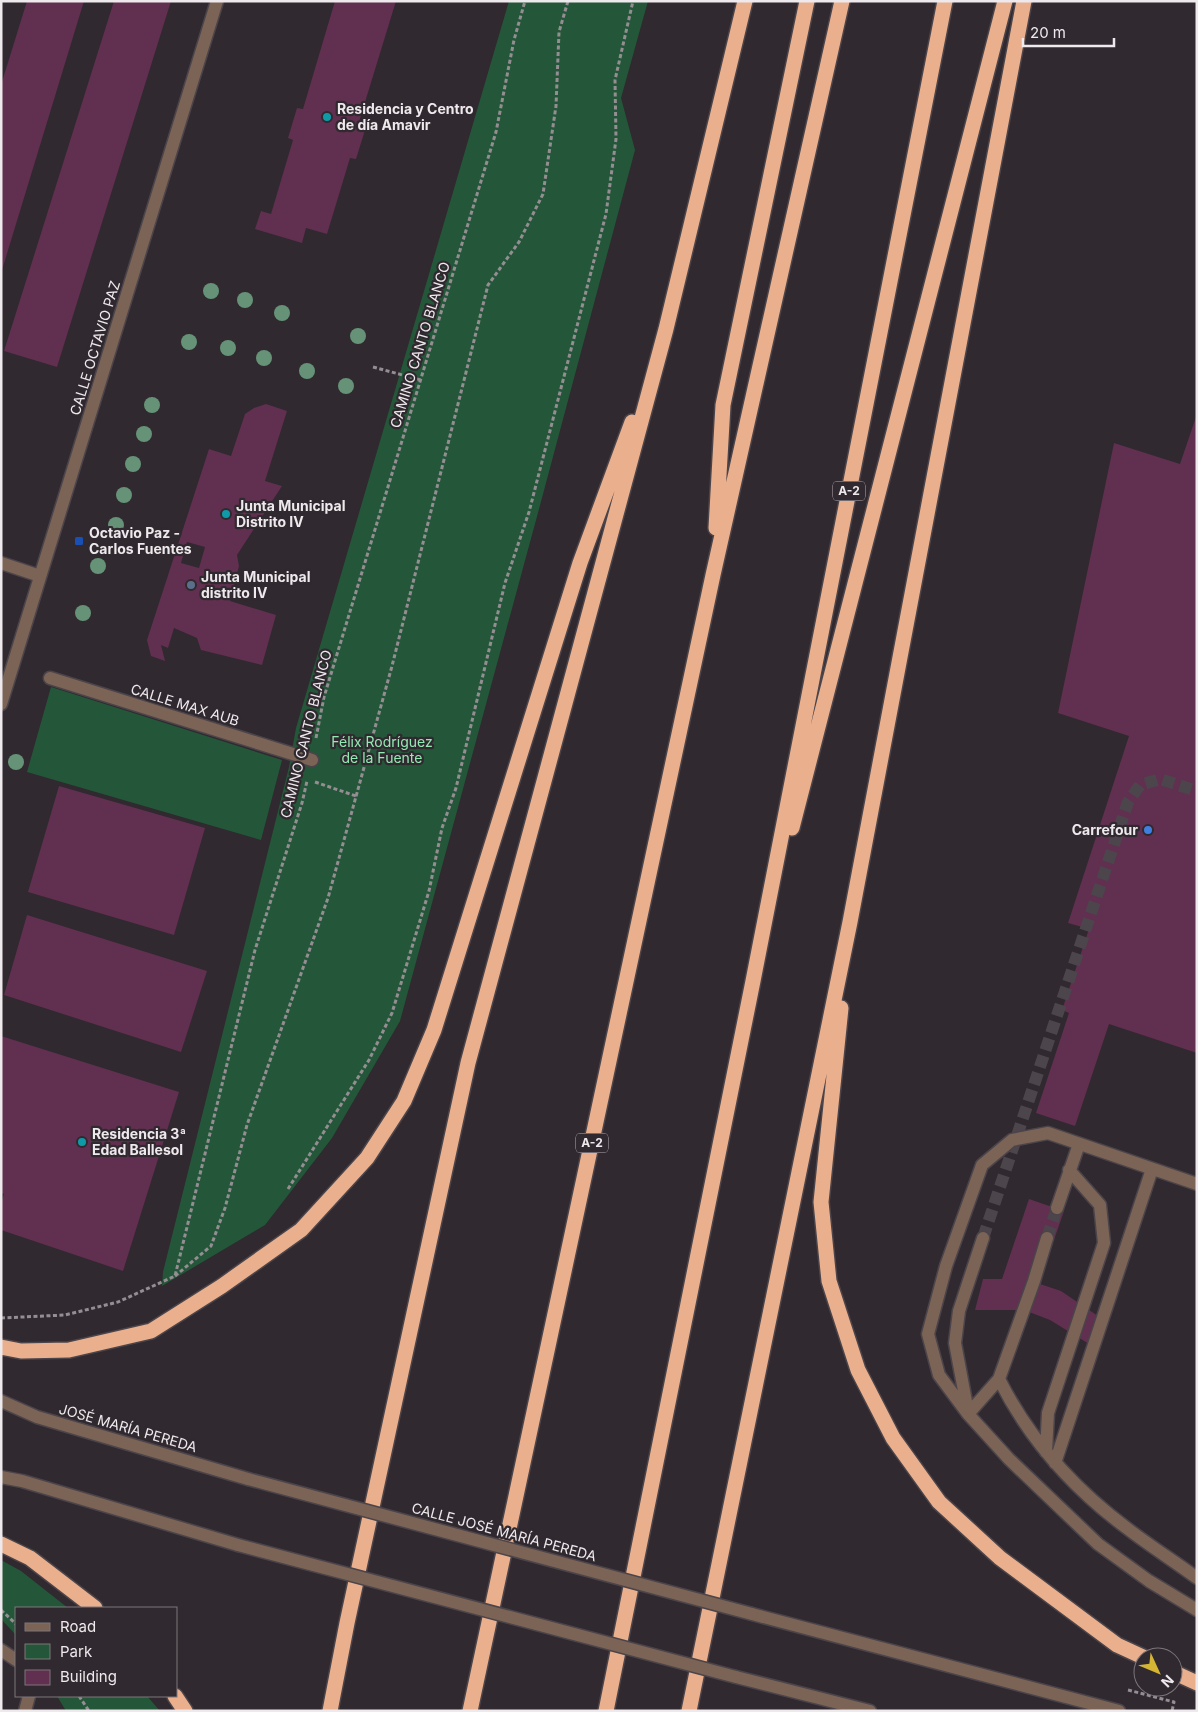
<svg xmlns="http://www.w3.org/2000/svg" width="1198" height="1712" font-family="Inter,sans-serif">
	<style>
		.green { fill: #245739 }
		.building { fill: #612f4f; fill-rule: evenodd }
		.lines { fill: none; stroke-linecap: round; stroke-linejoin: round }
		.minor-tunnel { stroke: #4c464c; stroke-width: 12; stroke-dasharray: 12 6; stroke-linecap: butt }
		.minor-casing { stroke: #4b444a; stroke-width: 15 }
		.highway-casing { stroke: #4b444a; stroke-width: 18 }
		.path { stroke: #948e93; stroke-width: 3; stroke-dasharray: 4 2.5; stroke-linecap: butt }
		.minor { stroke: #7b6355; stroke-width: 12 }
		.highway { stroke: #eaaf8c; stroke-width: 15 }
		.minor-bridge-casing { stroke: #4b444a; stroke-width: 15; stroke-linecap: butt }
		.minor-bridge { stroke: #7b6355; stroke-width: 12 }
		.tree { fill: #669378 }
		.culture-dot { fill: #0f9aa8; stroke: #30292f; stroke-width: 2 }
		.transit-dot { fill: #1a4fb4; stroke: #30292f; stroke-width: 2 }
		.service-dot { fill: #5c6f8a; stroke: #30292f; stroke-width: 2 }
		.shop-dot { fill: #3f7fe0; stroke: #30292f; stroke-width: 2 }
		.labels { text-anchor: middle; stroke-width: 4.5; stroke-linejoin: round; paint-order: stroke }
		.shield { fill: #30292f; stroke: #b5afb4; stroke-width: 1 }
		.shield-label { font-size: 12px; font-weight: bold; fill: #eee9ed }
		.poi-label { font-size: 14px; font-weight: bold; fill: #eee9ed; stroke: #30292f; text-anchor: start }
		.street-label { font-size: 14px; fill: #eee9ed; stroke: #30292f }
		.park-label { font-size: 14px; fill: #93e9b3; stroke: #30292f }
	</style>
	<rect width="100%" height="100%" fill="#30292f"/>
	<path class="green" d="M509,1H648L621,98L635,150L539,509L400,1021L332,1138L265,1225L162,1286L163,1272L289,767L296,728Z
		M51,687L282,760L261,840L27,772Z
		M1,1560L21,1571L68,1608H16V1635L1,1619Z
		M57,1696H147L160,1711H66Z"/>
	<path class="building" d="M27,1H84L2,270L1,85Z
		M114,1H171L57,367L4,351Z
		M335,1H396L358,125L366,127L356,159L350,158L327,234L306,228L302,243L255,229L261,211L271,214L293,140L288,138L297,108L303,109Z
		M266,404L287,411L265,481L282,486L237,555L239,566L230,601L276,615L262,665L201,650L197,638L174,628L168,648L161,645L165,661L151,656L147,640L209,449L231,456L245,414L254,408ZM187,542L205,547L199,568L181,563Z
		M1197,414V1053L1109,1024L1075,1126L1036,1113L1069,1013L1062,1010L1089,929L1068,923L1129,736L1058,713L1114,443L1180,464Z
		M59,786L205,828L174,935L28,892Z
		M27,915L207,971L181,1052L4,995Z
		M1,1036L179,1092L123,1271L1,1230V1203L4,1194L1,1193Z
		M1029,1199L1064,1211L1054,1240L1041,1236L1028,1280L1061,1291L1098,1316L1089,1344L1050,1320L1024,1310H975L983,1279H1002Z"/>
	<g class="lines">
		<path class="minor-tunnel" d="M983,1238L1128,802L1140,785L1160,779L1197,791
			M1047,1238L1057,1208"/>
		<g class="minor-casing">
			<path id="minor" d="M1,563L40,576
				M50,678L312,760
				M1,704L217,1
				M1197,1184L1048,1133L1012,1140L982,1165L946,1266L928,1334L939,1375L968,1414L1009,1459L1098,1544L1149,1581L1197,1610
				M1057,1208L1079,1144
				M999,1379C1029,1439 1074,1489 1128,1529C1150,1546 1174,1561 1197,1578
				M1,1401L37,1417L248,1479
				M968,1412L955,1343L959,1311L983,1238
				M968,1414L999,1379L1034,1281L1047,1238
				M1046,1452L1048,1413L1104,1243L1100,1205L1069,1170
				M1055,1463L1152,1169
				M1,1477L22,1481L238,1545
				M752,1614L1119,1711
				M1,1650L16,1660
				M736,1677L870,1711
				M25,1711L29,1696"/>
		</g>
		<g class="highway-casing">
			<path id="highway" d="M716,528L723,405L807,1
				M792,828L1005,1
				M841,1008L821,1202L829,1281L858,1370L893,1438L939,1502L1000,1558L1117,1645L1143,1657
				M1,1347L21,1351L69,1350L151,1331L222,1286L301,1230L367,1158L404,1101L434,1030L580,563L632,422
				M1,1544L30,1558L95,1608
				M1173,1672L1197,1683
				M175,1696L185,1711
				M330,1711L347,1623L468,1063L666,329L745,1
				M470,1711L713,575L842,1
				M606,1711L753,981L945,1
				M689,1711L850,922L1024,1"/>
		</g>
		<path class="path" d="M373,367L421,380
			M316,738L324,697L496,132L514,40L525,1
			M315,782L356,796
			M288,1189L369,1060L392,1013L429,891L442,828L456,788L505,583L529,512L606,214L616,139L615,80L633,1
			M175,1276L211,1246L225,1208L247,1125L328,898L392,666L488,285L519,242L543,194L556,106L559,32L568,1
			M1,1318L65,1315L118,1302L175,1276L255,950L302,803L307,781
			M1,1610L16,1624
			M1128,1690L1174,1702L1172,1711
			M79,1696L89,1711"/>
		<use href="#minor" class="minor"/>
		<use href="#highway" class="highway"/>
		<g class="minor-bridge-casing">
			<path id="minor-bridge" d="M248,1479L752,1614
				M238,1545L736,1677"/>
		</g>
		<use href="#minor-bridge" class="minor-bridge"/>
	</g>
	<g class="tree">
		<circle cx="211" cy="291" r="8"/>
		<circle cx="245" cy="300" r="8"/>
		<circle cx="282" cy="313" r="8"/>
		<circle cx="358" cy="336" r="8"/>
		<circle cx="189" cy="342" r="8"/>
		<circle cx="228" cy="348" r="8"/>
		<circle cx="264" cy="358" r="8"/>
		<circle cx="307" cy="371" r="8"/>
		<circle cx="346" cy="386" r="8"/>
		<circle cx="152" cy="405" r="8"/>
		<circle cx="144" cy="434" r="8"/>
		<circle cx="133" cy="464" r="8"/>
		<circle cx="124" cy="495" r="8"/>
		<circle cx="116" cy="525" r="8"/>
		<circle cx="98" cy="566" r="8"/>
		<circle cx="83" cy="613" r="8"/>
		<circle cx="16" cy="762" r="8"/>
	</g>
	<g class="culture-dot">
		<circle cx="327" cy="117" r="5"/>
		<circle cx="226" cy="514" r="5"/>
		<circle cx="82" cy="1142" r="5"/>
	</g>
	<rect class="transit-dot" x="74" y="536" width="10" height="10" rx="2.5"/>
	<circle class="service-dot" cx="191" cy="585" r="5"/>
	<circle class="shop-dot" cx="1148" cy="830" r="5"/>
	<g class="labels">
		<g class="shield">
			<rect x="833" y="481.5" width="32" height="19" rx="4"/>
			<rect x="576" y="1133.5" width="32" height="19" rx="4"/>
		</g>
		<g class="shield-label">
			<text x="849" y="495">A-2</text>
			<text x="592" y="1147">A-2</text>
		</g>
		<g class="poi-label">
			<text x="337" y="114">Residencia y Centro<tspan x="337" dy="16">de día Amavir</tspan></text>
			<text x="236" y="511">Junta Municipal<tspan x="236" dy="16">Distrito IV</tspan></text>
			<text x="89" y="538">Octavio Paz -<tspan x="89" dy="16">Carlos Fuentes</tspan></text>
			<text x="201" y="582">Junta Municipal<tspan x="201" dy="16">distrito IV</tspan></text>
			<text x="1138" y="835" text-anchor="end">Carrefour</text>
			<text x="92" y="1139">Residencia 3ª<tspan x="92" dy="16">Edad Ballesol</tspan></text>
		</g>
		<g class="street-label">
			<text transform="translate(420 345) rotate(-73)" y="5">CAMINO CANTO BLANCO</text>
			<text transform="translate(95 348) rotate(-73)" y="5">CALLE OCTAVIO PAZ</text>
			<text transform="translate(185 705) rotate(17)" y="5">CALLE MAX AUB</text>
			<text transform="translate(306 734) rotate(-76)" y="5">CAMINO CANTO BLANCO</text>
			<text transform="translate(128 1428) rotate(16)" y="5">JOSÉ MARÍA PEREDA</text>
			<text transform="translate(504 1532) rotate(15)" y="5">CALLE JOSÉ MARÍA PEREDA</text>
		</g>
		<g class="park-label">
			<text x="382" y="747">Félix Rodríguez<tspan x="382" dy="16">de la Fuente</tspan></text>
		</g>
	</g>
	<rect width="1198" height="1712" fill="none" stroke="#eee9ed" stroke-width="5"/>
	<rect x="15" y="1607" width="162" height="90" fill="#30292f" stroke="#7c767b"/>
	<rect x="25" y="1623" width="25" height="8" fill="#7b6355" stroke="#7c767b"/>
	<text x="60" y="1632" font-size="15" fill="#eee9ed">Road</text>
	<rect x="25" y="1644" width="25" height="15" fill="#245739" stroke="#7c767b"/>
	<text x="60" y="1657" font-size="15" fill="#eee9ed">Park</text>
	<rect x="25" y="1670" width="25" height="15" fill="#612f4f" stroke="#7c767b"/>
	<text x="60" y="1682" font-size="15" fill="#eee9ed">Building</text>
	<g transform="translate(1158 1672) rotate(134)"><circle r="24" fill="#30292f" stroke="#7c767b"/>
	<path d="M0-4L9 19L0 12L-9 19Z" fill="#d5b534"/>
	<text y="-8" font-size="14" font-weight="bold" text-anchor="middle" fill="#eee9ed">N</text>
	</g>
	<path d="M1023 38v8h91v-8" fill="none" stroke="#eee9ed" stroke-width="2.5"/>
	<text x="1030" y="38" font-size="15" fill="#eee9ed" stroke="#30292f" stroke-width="4" paint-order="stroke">20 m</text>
</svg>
